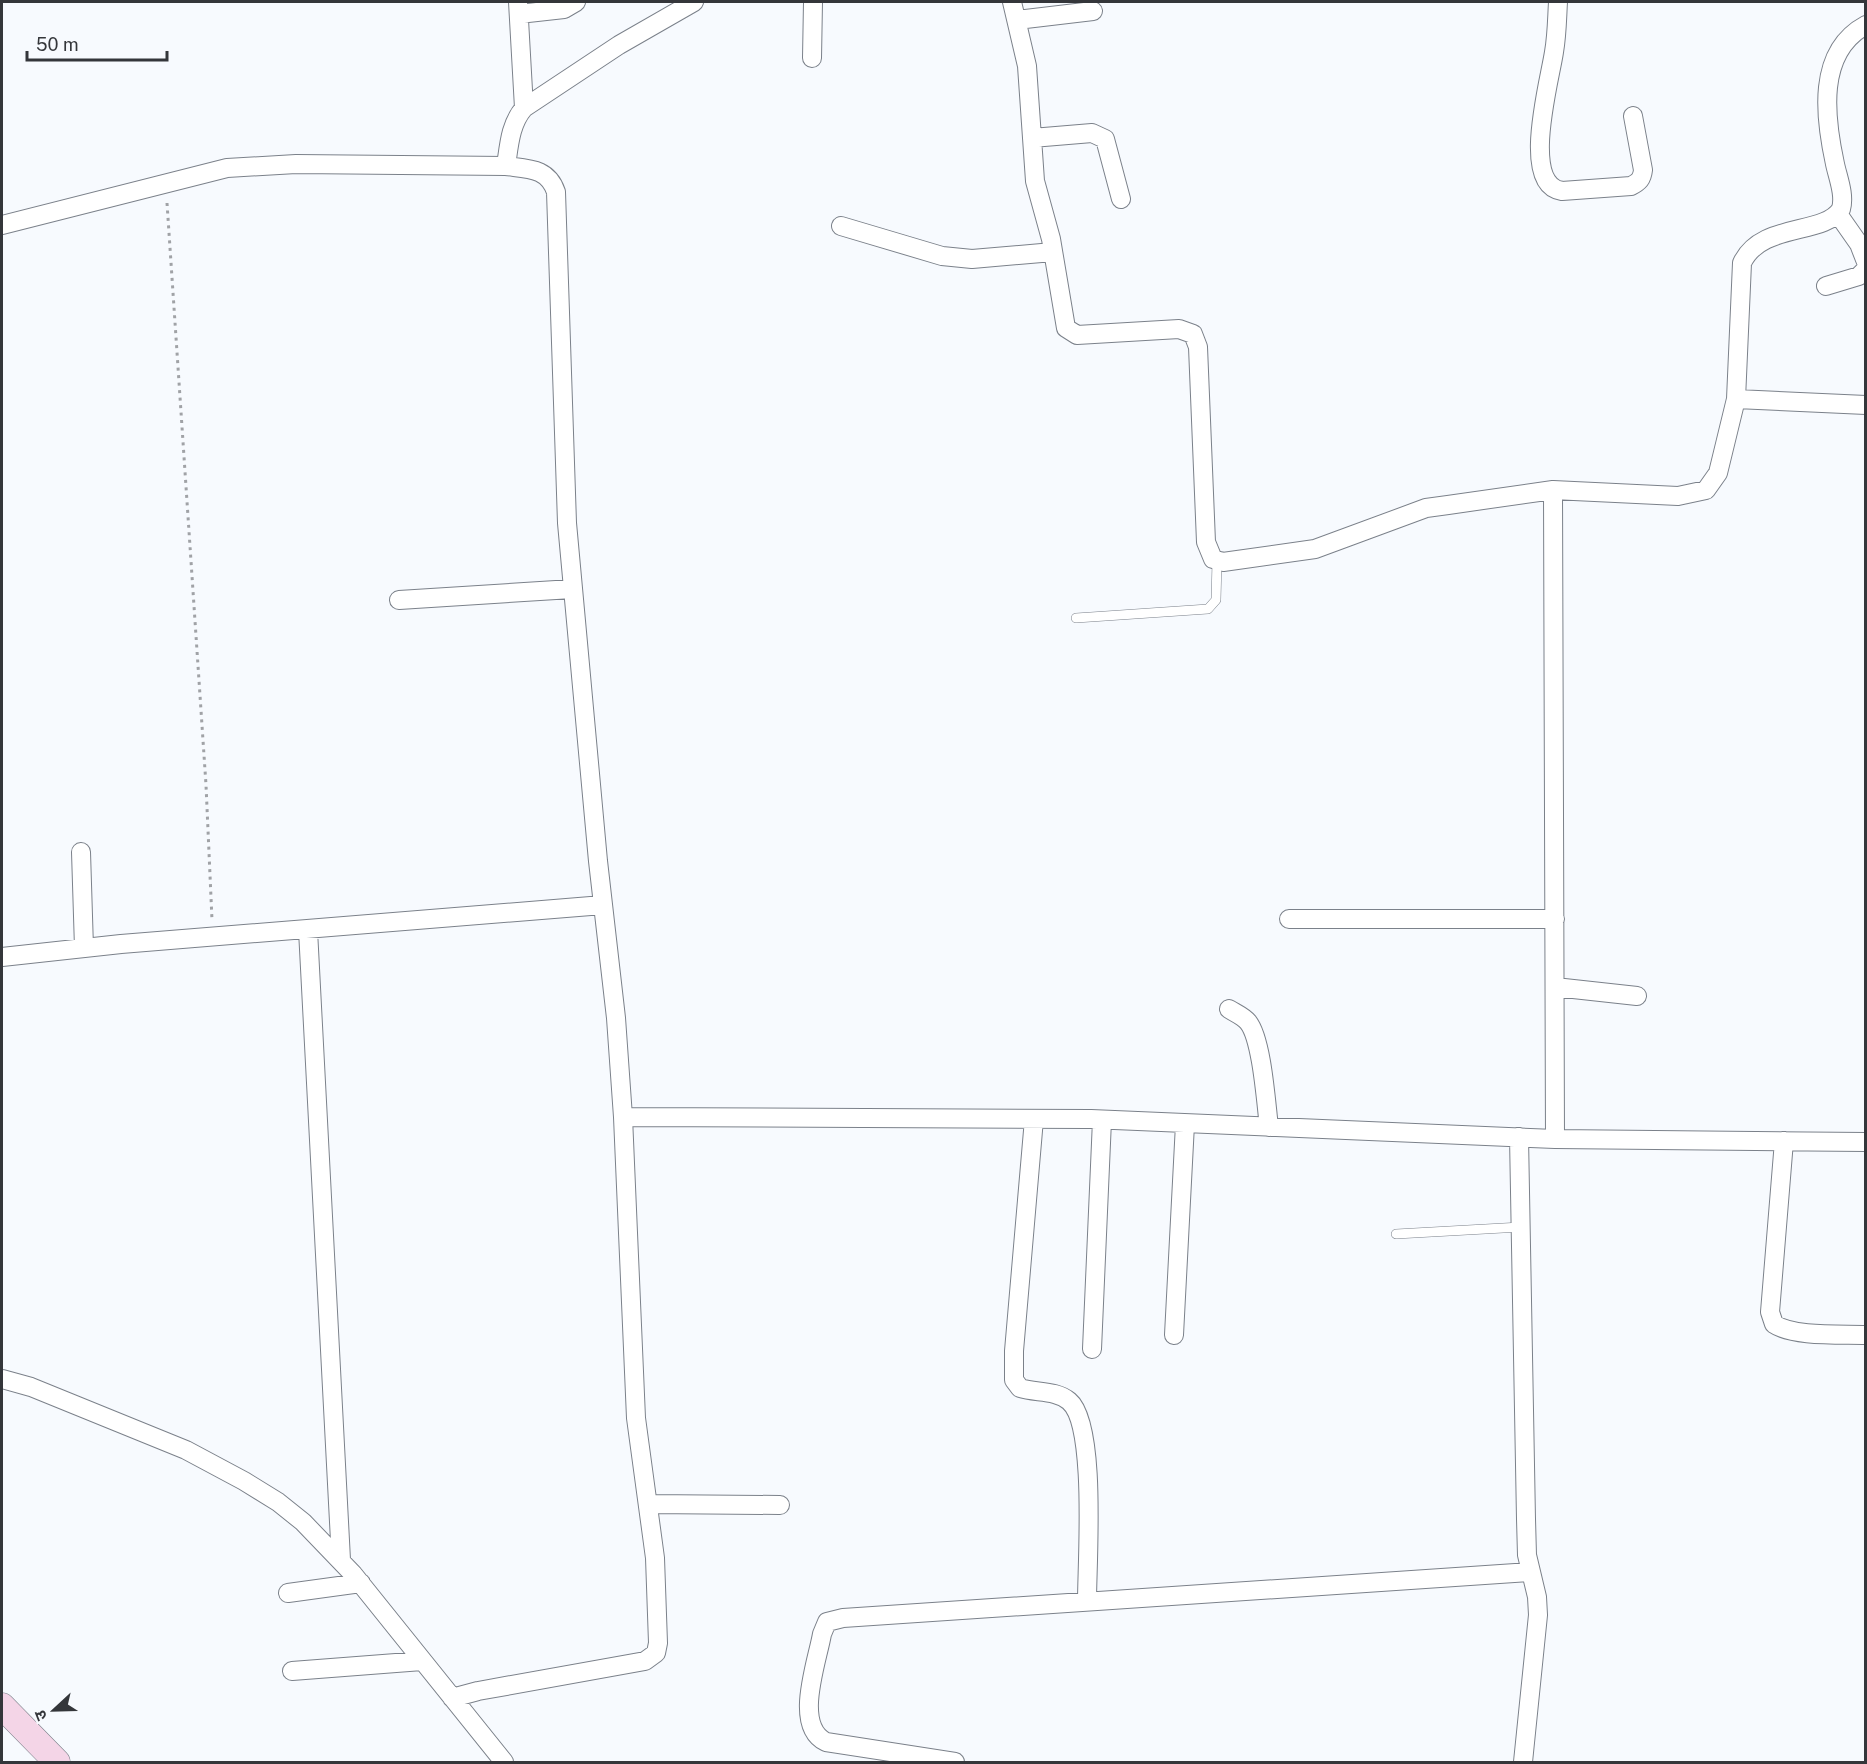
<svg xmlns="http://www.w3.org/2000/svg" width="1867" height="1764" font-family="'Public Sans','Noto Sans Devanagari',sans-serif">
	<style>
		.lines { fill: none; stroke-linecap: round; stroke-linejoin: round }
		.lane-casing { stroke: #7b818a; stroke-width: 10 }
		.street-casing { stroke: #7b818a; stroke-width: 20 }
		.secondary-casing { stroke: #7b818a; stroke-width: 27 }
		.path { stroke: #a0a2a6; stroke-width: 3; stroke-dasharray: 3 4.5; stroke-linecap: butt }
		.lane { stroke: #fff; stroke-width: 9 }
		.street { stroke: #fff; stroke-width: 18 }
		.secondary { stroke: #f4d5e7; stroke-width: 26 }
	</style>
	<rect width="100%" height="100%" fill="#f7fafe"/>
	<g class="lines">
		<g class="lane-casing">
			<path id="lane" d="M1076,618L1208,609L1216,600L1217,561
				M1396,1234L1521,1227"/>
		</g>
		<g class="street-casing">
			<path id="street" d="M518,2L524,108
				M1012,2L1027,66L1035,181L1051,239L1066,328L1077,335L1179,329L1193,334L1198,347L1206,542L1213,559L1223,562L1315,549L1426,508L1448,505L1553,490L1678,496L1706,490L1718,473L1736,399L1742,263C1761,222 1824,236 1841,209C1845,195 1838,178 1835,164C1825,118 1816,52 1866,25
				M1558,2C1557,18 1557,35 1554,52C1550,80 1520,185 1562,191L1631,186C1639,182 1642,179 1643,170L1633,116
				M519,14L564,9L576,2
				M1017,20L1093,11
				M812,58L813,2
				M1032,138L1092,133L1105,139L1121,199
				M1838,214L1859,244L1866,262
				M2,225L227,168L296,164L506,166C509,146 510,124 524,108L619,45L694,2
				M841,226L942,256L972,259L1053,252
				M1826,286L1859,276L1866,269
				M1736,399L1866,405
				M1553,490L1555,1139
				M399,600L572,589
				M81,852L84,948
				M1289,919H1555
				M308,930L341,1560
				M2,957L121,944L603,905
				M1555,987L1637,996
				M1229,1009C1235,1013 1243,1016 1248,1022C1262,1039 1266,1103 1269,1127
				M623,1117L1091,1119L1555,1139L1866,1142
				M1034,1119L1014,1351V1380L1020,1388C1036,1393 1056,1390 1069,1401C1097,1424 1087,1562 1087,1601
				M1519,1137L1526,1519L1527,1555L1537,1597L1538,1615L1523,1762
				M1784,1141L1770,1312L1774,1324C1793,1337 1841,1334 1866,1335
				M1174,1335L1185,1124
				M1092,1349L1102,1120
				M2,1379L31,1387L186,1450L244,1481L278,1502L303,1522L353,1574L504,1762
				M648,1504L780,1505
				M288,1593L361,1583
				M292,1671L422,1661
				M452,1698L478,1691L645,1661L656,1653L658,1643L655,1558L636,1418L623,1117L616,1018L598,861L567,523L556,192C548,168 529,169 506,166
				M955,1762L826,1742C793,1726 817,1663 822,1634L827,1622L843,1618L1531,1572"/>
		</g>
		<g class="secondary-casing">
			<path id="secondary" d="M2,1706L57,1762"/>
		</g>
		<path class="path" d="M167,203L206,785L212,920"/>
		<use href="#lane" class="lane"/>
		<use href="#street" class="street"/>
		<use href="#secondary" class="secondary"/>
	</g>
	<rect width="1867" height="1764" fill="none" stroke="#34363a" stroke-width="6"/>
	<g transform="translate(54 1710) rotate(248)" stroke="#f7fafe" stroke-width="4.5" paint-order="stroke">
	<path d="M0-4.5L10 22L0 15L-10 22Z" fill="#34363a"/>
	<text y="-9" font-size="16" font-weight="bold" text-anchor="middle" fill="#34363a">उ</text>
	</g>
	<path d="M27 51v9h140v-9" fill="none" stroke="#34363a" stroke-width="3"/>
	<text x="36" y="51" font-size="18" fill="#34363a" stroke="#f7fafe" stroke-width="4.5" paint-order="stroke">50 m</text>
</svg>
